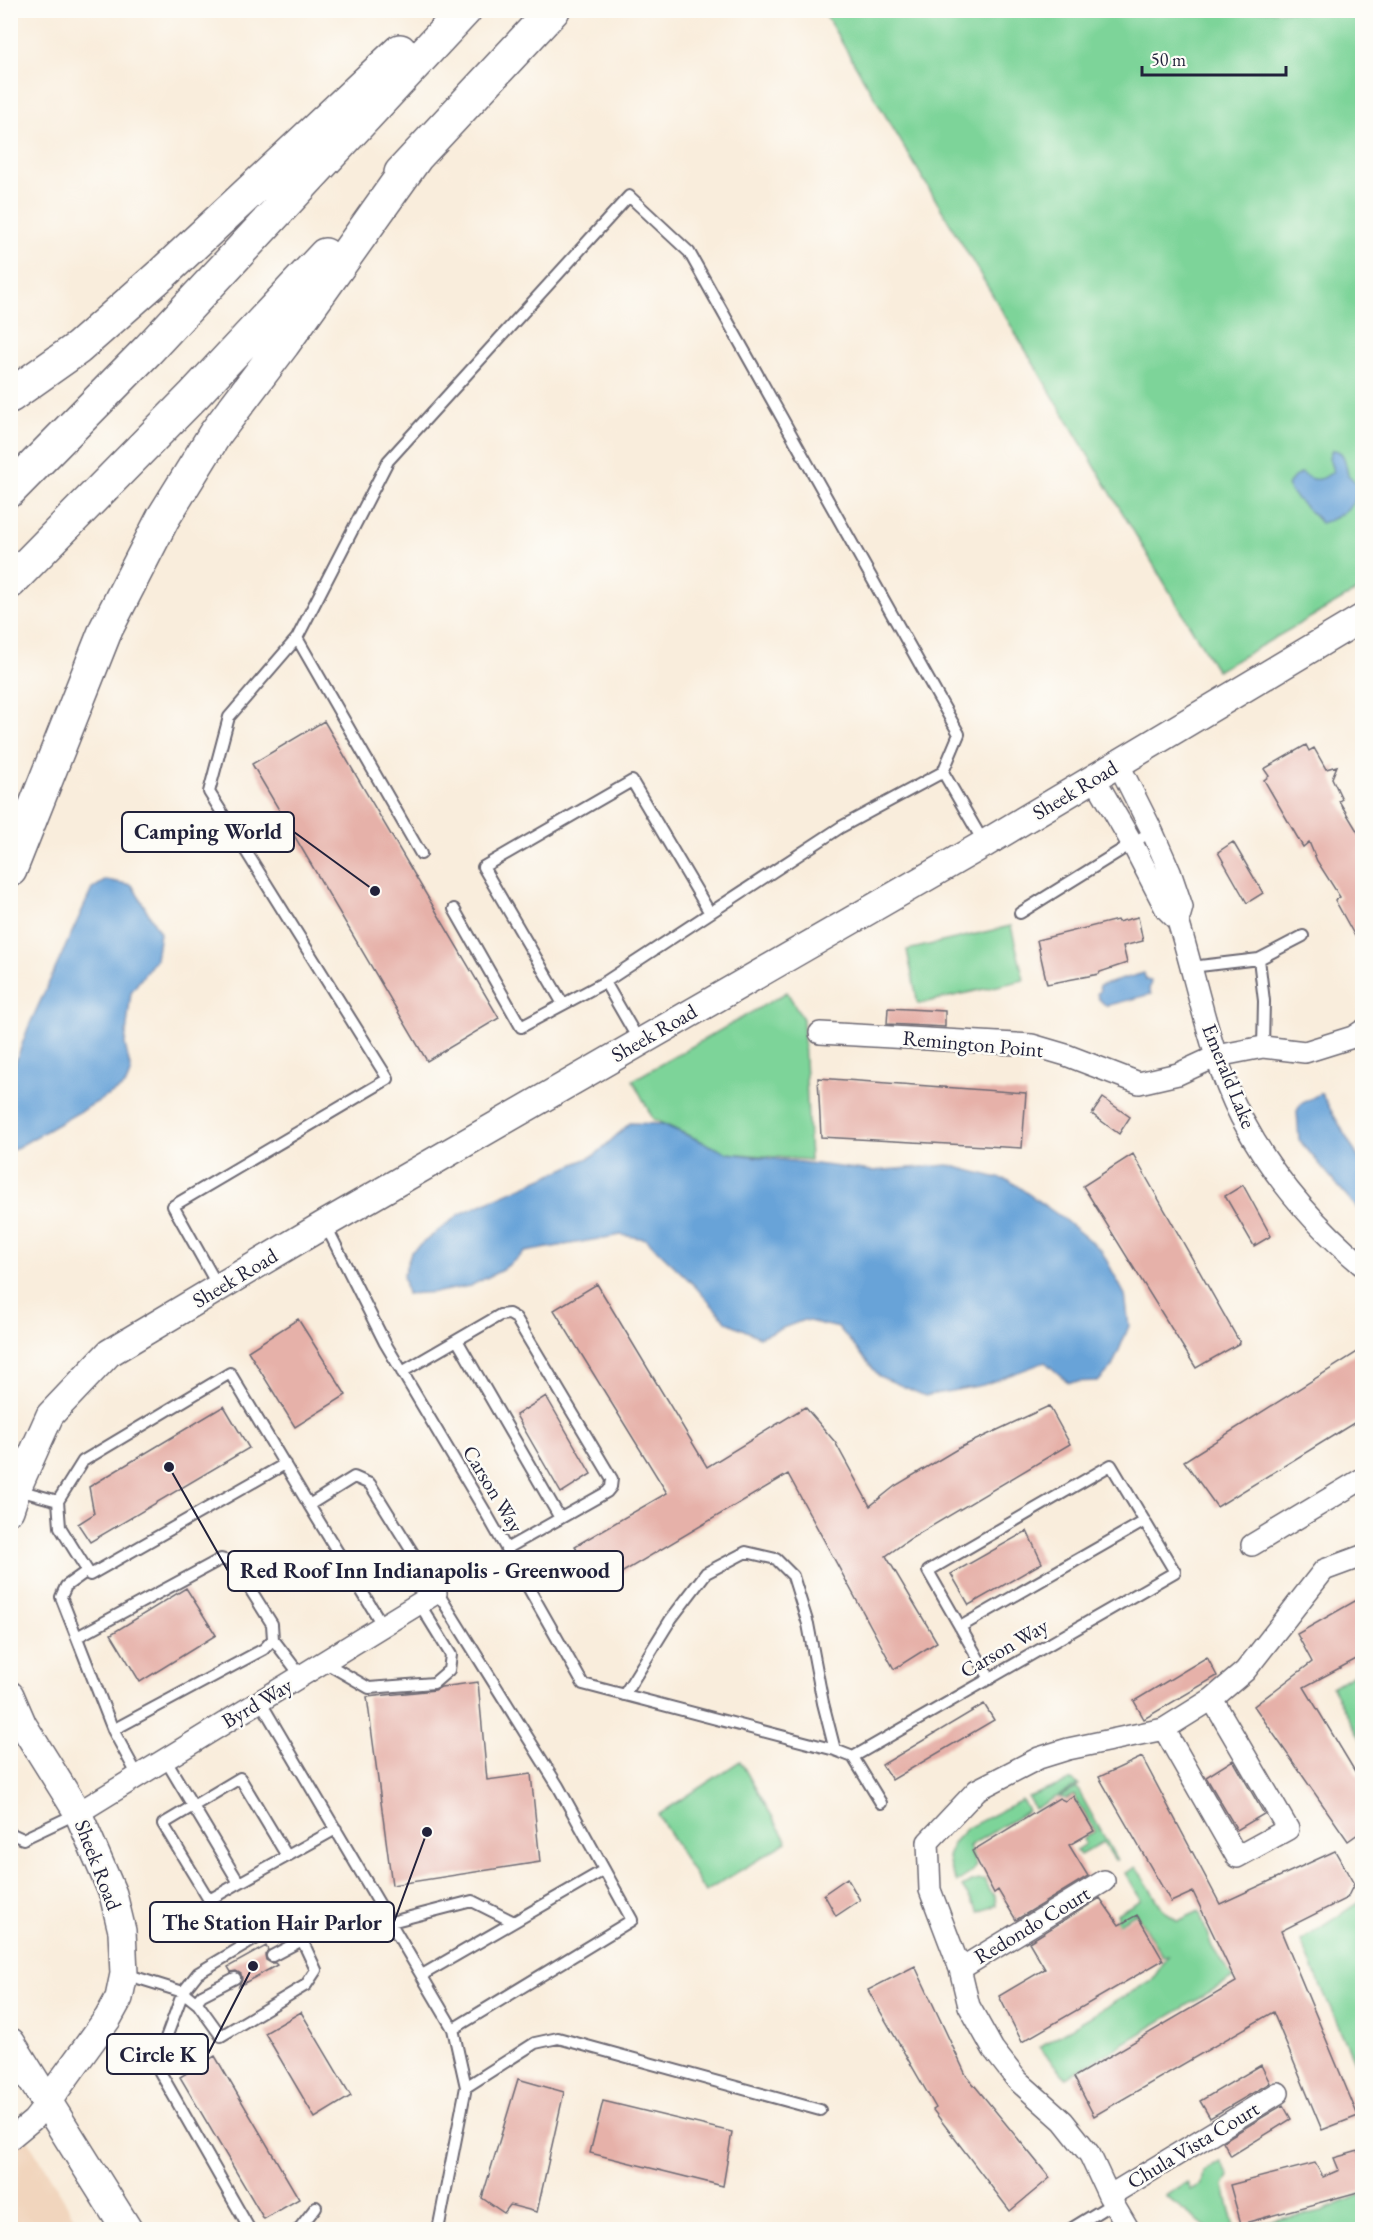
<svg xmlns="http://www.w3.org/2000/svg" width="1373" height="2240" font-family="'EB Garamond',serif">
	<style>
		.built { fill: #f1d5bd }
		.green { fill: #7dd499; stroke: #507b6a; stroke-width: 1.5 }
		.water { fill: #67a3d8; stroke: #44628a; stroke-width: 1.5 }
		.building { fill: #e6b1a9 }
		.lines { fill: none; stroke-linecap: round; stroke-linejoin: round }
		.service-casing { stroke: #6d6973; stroke-width: 14 }
		.minor-casing { stroke: #6d6973; stroke-width: 24 }
		.tertiary-casing { stroke: #6d6973; stroke-width: 30 }
		.secondary-casing { stroke: #6d6973; stroke-width: 33 }
		.motorway-casing { stroke: #6d6973; stroke-width: 36 }
		.service { stroke: #fff; stroke-width: 10 }
		.minor { stroke: #fff; stroke-width: 21 }
		.tertiary { stroke: #fff; stroke-width: 27 }
		.secondary { stroke: #fff; stroke-width: 30 }
		.motorway { stroke: #fff; stroke-width: 33 }
		.labels { text-anchor: middle; stroke-width: 5; stroke-linejoin: round; paint-order: stroke }
		.street-label { font-size: 21px; fill: #22223b; stroke: #fdfcf7 }
		.leader { fill: none; stroke: #22223b; stroke-width: 2 }
		.callout-dot { fill: #22223b; stroke: #fdfcf7; stroke-width: 2 }
		.callout { fill: #fdfcf7; stroke: #22223b; stroke-width: 2 }
		.callout-label { font-size: 22px; text-anchor: middle; font-weight: bold; fill: #22223b }
	</style>
	<rect width="100%" height="100%" fill="#fdfcf7"/>
	<filter id="ink" filterUnits="userSpaceOnUse"><feTurbulence type="fractalNoise" baseFrequency=".0167" numOctaves="2"/><feDisplacementMap in="SourceGraphic" scale="12" xChannelSelector="R" yChannelSelector="G"/><feConvolveMatrix kernelMatrix="1 2 1 2 8 2 1 2 1" color-interpolation-filters="sRGB"/></filter>
	<filter id="wash" filterUnits="userSpaceOnUse"><feTurbulence type="fractalNoise" baseFrequency=".008" numOctaves="4" result="noise"/><feDisplacementMap in="SourceGraphic" scale="24" xChannelSelector="R" yChannelSelector="G"/><feGaussianBlur stdDeviation="1.35" result="paint"/><feColorMatrix in="noise" values="0 0 0 0 0 0 0 0 0 0 0 0 0 0 0 0 0 1.4 0 .05"/><feComposite in="paint" operator="in"/></filter>
	<g filter="url(#wash)">
		<rect width="100%" height="100%" fill="#f9eddc"/>
		<path class="built" d="M11,2112L82,2229H11Z"/>
		<path class="green" d="M823,11H1362V588L1217,671Z
			M1011,926L1024,980L918,1004L907,950Z
			M787,992L803,1019L810,1160L727,1153L653,1119L633,1080Z
			M1362,1669V1742L1332,1687Z
			M740,1761L787,1842L705,1892L658,1815Z
			M1072,1780L1079,1785L1034,1809L1028,1797Z
			M1077,1788L1117,1860H1115L1103,1842L1080,1855L1076,1850L1085,1844L1083,1839L1095,1831L1074,1795L1066,1799L1059,1797Z
			M1022,1800L1028,1811L969,1846L976,1865L972,1872L957,1882L950,1868L948,1857L953,1843L967,1828Z
			M1136,1867L1163,1909L1178,1921L1199,1911L1212,1947L1233,1978L1066,2078L1039,2047L1152,1980L1168,1956L1163,1957L1136,1913L1102,1933L1099,1928L1118,1918L1116,1914L1141,1900L1125,1873Z
			M984,1879L989,1891L995,1896L996,1905L979,1912L962,1887L971,1882Z
			M1362,1900V2079L1301,1941Z
			M1221,2162L1229,2176L1224,2186L1234,2228L1322,2211L1362,2194V2229H1209L1165,2196L1187,2182L1191,2190L1202,2184L1204,2171Z"/>
		<path class="water" d="M1332,450C1346,450 1345,464 1348,475C1373,494 1341,519 1321,523C1311,510 1294,500 1287,486L1294,477L1302,473C1313,483 1323,481 1333,471L1329,458Z
			M106,880L132,885L160,933L156,959L131,992L125,1044L131,1072L125,1086L11,1151V1075L28,1028L92,889Z
			M1144,973L1146,980L1151,981L1149,990L1151,994L1106,1006L1099,999L1097,994L1100,991L1099,986Z
			M1321,1093L1362,1164V1214L1299,1140L1297,1111L1301,1104Z
			M630,1123L662,1124L727,1153L872,1171L948,1165L1010,1181L1061,1217L1101,1250L1125,1295L1129,1326L1112,1367L1099,1381L1068,1382L1045,1362L983,1385L925,1396L879,1376L839,1328L804,1320L759,1337L727,1322L693,1284L646,1239L621,1235L525,1252L502,1270L470,1286L438,1292L407,1294L403,1276L411,1252L460,1214L595,1155Z"/>
		<g id="blocks">
			<path class="building" d="M324,721L499,1018L427,1061L252,764Z
				M1306,745L1309,751L1314,748L1326,769L1337,766L1332,778L1342,799L1339,801L1362,839V949L1335,900L1340,897L1317,861L1309,842L1303,847L1264,780L1269,776L1264,769Z
				M1233,842L1263,893L1247,903L1218,852Z
				M1138,917L1143,941L1123,946L1127,963L1100,972L1099,974L1047,984L1037,940L1117,920L1118,922Z
				M888,1008L945,1011V1027L887,1024Z
				M818,1078L1026,1093L1022,1148L821,1137Z
				M1103,1098L1130,1117L1119,1134L1092,1114Z
				M1133,1154L1240,1343L1196,1368L1083,1186Z
				M1243,1185L1271,1236L1254,1246L1225,1196Z
				M597,1284L707,1467L805,1407L835,1442L870,1506L895,1486L959,1448L1049,1406L1070,1444L910,1539L886,1556L937,1642L894,1669L788,1474L596,1588L575,1546L667,1493L554,1310Z
				M298,1319L346,1395L295,1427L248,1351Z
				M1362,1349V1418L1217,1507L1184,1461Z
				M546,1396L591,1474L561,1493L516,1415Z
				M224,1406L249,1448L90,1542L78,1524L94,1514L89,1487Z
				M1027,1531L1042,1563L969,1605L951,1574Z
				M186,1588L216,1635L140,1682L111,1634Z
				M1362,1597V1656L1304,1687L1362,1783V1831L1348,1841L1254,1706L1312,1662L1297,1634Z
				M1207,1657L1217,1676L1144,1719L1134,1701Z
				M478,1682L487,1780L531,1774L540,1862L392,1885L367,1697L435,1690L441,1687Z
				M984,1704L994,1720L892,1780L882,1765Z
				M1142,1757L1220,1904L1335,1851L1354,1884L1347,1898L1281,1931L1358,2116L1322,2130L1273,2012L1094,2116L1074,2077L1236,1982L1193,1892L1171,1902L1099,1777Z
				M1233,1760L1264,1814L1237,1830L1206,1777Z
				M1073,1796L1094,1831L1069,1845L1088,1876L1016,1920L998,1890L994,1893L972,1851L1059,1798L1065,1801Z
				M847,1878L860,1900L836,1916L824,1894Z
				M1100,1898L1119,1925L1137,1915L1163,1960L1022,2042L999,1996L1045,1969L1029,1942Z
				M266,1946L268,1950L265,1955L266,1960L271,1963H275L277,1965L239,1986L242,1979L241,1974L236,1971L231,1972L228,1967Z
				M915,1966L966,2075L1050,2178L1010,2211L933,2110L936,2108L868,1990Z
				M301,2012L351,2096L315,2118L265,2033Z
				M215,2056L299,2199L264,2219L180,2077Z
				M1261,2065L1270,2083L1210,2118L1200,2101Z
				M518,2079L564,2092L537,2212L510,2205L504,2213L482,2198Z
				M603,2101L732,2132L723,2186L590,2153Z
				M1283,2105L1291,2119L1231,2156L1223,2141Z
				M1362,2150V2191L1241,2224L1230,2185L1315,2163L1323,2177L1339,2170L1334,2158Z"/>
		</g>
	</g>
	<g filter="url(#ink)">
		<use href="#blocks" fill-opacity="0" stroke="#6d6973" stroke-width="1.5"/>
		<g class="lines">
			<g class="service-casing">
				<path id="service" d="M297,638L388,461L629,196L689,252L959,734L943,772L984,843
					M454,909L521,1027L605,982L639,1041
					M1020,913L1152,831
					M1259,959L1264,1001L1263,1047
					M1191,967L1259,959L1303,936
					M605,982L841,827L943,772
					M563,1004L483,867L632,781L710,913
					M325,1224L385,1343L486,1513L583,1684L835,1750L853,1757L1175,1572L1111,1465L928,1571L990,1679
					M219,1288L173,1206L388,1079L209,792L229,717L297,638L421,854
					M457,1340L560,1518
					M402,1372L500,1315L509,1314L516,1318L612,1479L611,1487L607,1492L506,1549
					M18,1490L58,1501L83,1461L230,1373L309,1505
					M58,1501L60,1527L90,1575L285,1464
					M87,1571L66,1586L61,1597L113,1730L138,1776
					M383,1626L309,1505L354,1477L370,1484L558,1786L632,1920L453,2029
					M960,1627L1145,1521
					M77,1637L221,1559L233,1562L272,1624L273,1639L264,1649L113,1730
					M273,1639L301,1676
					M324,1662L369,1688L434,1683L449,1670L451,1655L419,1603
					M624,1695L671,1619L706,1573L746,1552L776,1559L793,1576L808,1624L823,1703L835,1750
					M260,1701L453,2029L466,2087L438,2230
					M853,1757L881,1803
					M165,1759L239,1883L336,1829
					M10,1833L23,1839L78,1813
					M239,1883L209,1900L163,1824L240,1778L287,1856
					M391,1922L472,1901L514,1922
					M125,1974L183,1992L198,2004L221,2036L306,1985L316,1970L302,1940
					M422,1975L604,1870
					M196,2002L202,1995L235,1978
					M466,2087L535,2043L558,2038L820,2110
					M250,2230L156,2065L183,1992L198,1973L272,1929L292,1931L302,1940L272,1956
					M298,2230L316,2207
					M1069,2230L1113,2203"/>
			</g>
			<g class="minor-casing">
				<path id="minor" d="M1119,765L1152,831L1170,872L1182,907L1178,921
					M1095,779L1132,843L1166,909L1178,921C1198,986 1210,1056 1241,1117C1271,1174 1313,1224 1362,1265
					M820,1033L1032,1045L1066,1055L1139,1083L1178,1074L1217,1056L1263,1047L1305,1052L1353,1037L1362,1031
					M1252,1545L1362,1479
					M1164,1729L1237,1857L1288,1829L1212,1699
					M78,1813L436,1593
					M960,1969L1104,1881
					M10,2139L33,2120L47,2102
					M1109,2196L1278,2093
					M1129,2230L1109,2196L1090,2155L1063,2121L1017,2080L993,2049L969,2006L960,1969L930,1890L928,1842L977,1790L1039,1758L1068,1749L1164,1729L1212,1699L1245,1671L1324,1570L1362,1556"/>
			</g>
			<g class="tertiary-casing">
				<path id="tertiary" d="M10,1510L17,1489L50,1415L109,1353L325,1224L984,844L1362,618
					M10,1695L23,1725L78,1813L113,1894L122,1931L124,1974L119,1998L108,2018L47,2102"/>
			</g>
			<g class="secondary-casing">
				<path id="secondary" d="M10,2043L127,2230"/>
			</g>
			<g class="motorway-casing">
				<path id="motorway" d="M401,173L553,10
					M10,396L78,348L163,273L400,51
					M10,490L148,350L465,10
					M10,582L194,395L325,255
					M10,870L106,629L163,518L215,434L283,344L416,157"/>
			</g>
			<use href="#service" class="service"/>
			<use href="#minor" class="minor"/>
			<use href="#tertiary" class="tertiary"/>
			<use href="#secondary" class="secondary"/>
			<use href="#motorway" class="motorway"/>
		</g>
	</g>
	<g class="labels">
		<g class="street-label">
			<text transform="translate(1075 790) rotate(-31)" y="7">Sheek Road</text>
			<text transform="translate(654 1033) rotate(-30)" y="7">Sheek Road</text>
			<text transform="translate(973 1044) rotate(5)" y="7">Remington Point</text>
			<text transform="translate(1229 1076) rotate(68)" y="7">Emerald Lake</text>
			<text transform="translate(235 1278) rotate(-31)" y="7">Sheek Road</text>
			<text transform="translate(493 1489) rotate(59)" y="7">Carson Way</text>
			<text transform="translate(1004 1648) rotate(-30)" y="7">Carson Way</text>
			<text transform="translate(257 1703) rotate(-31)" y="7">Byrd Way</text>
			<text transform="translate(98 1865) rotate(69)" y="7">Sheek Road</text>
			<text transform="translate(1032 1925) rotate(-31)" y="7">Redondo Court</text>
			<text transform="translate(1193 2145) rotate(-31)" y="7">Chula Vista Court</text>
		</g>
	</g>
	<path class="leader" d="M375 891L294 832M169 1467L228 1571M427 1832L394 1922M253 1966L208 2054"/>
	<g class="callout-dot">
		<circle cx="375" cy="891" r="6"/>
		<circle cx="169" cy="1467" r="6"/>
		<circle cx="427" cy="1832" r="6"/>
		<circle cx="253" cy="1966" r="6"/>
	</g>
	<g class="callout">
		<rect x="122" y="812" width="172" height="40" rx="6"/>
		<rect x="228" y="1551" width="395" height="40" rx="6"/>
		<rect x="150" y="1902" width="244" height="40" rx="6"/>
		<rect x="107" y="2034" width="101" height="40" rx="6"/>
	</g>
	<g class="callout-label">
		<text x="208" y="839">Camping World</text>
		<text x="425" y="1578">Red Roof Inn Indianapolis - Greenwood</text>
		<text x="272" y="1930">The Station Hair Parlor</text>
		<text x="158" y="2062">Circle K</text>
	</g>
	<rect width="1373" height="2240" fill="none" stroke="#fdfcf7" stroke-width="36"/>
	<path d="M1142 66v9h144v-9" fill="none" stroke="#22223b" stroke-width="3"/>
	<text x="1151" y="66" font-size="18" fill="#22223b" stroke="#fdfcf7" stroke-width="4.5" paint-order="stroke">50 m</text>
</svg>
